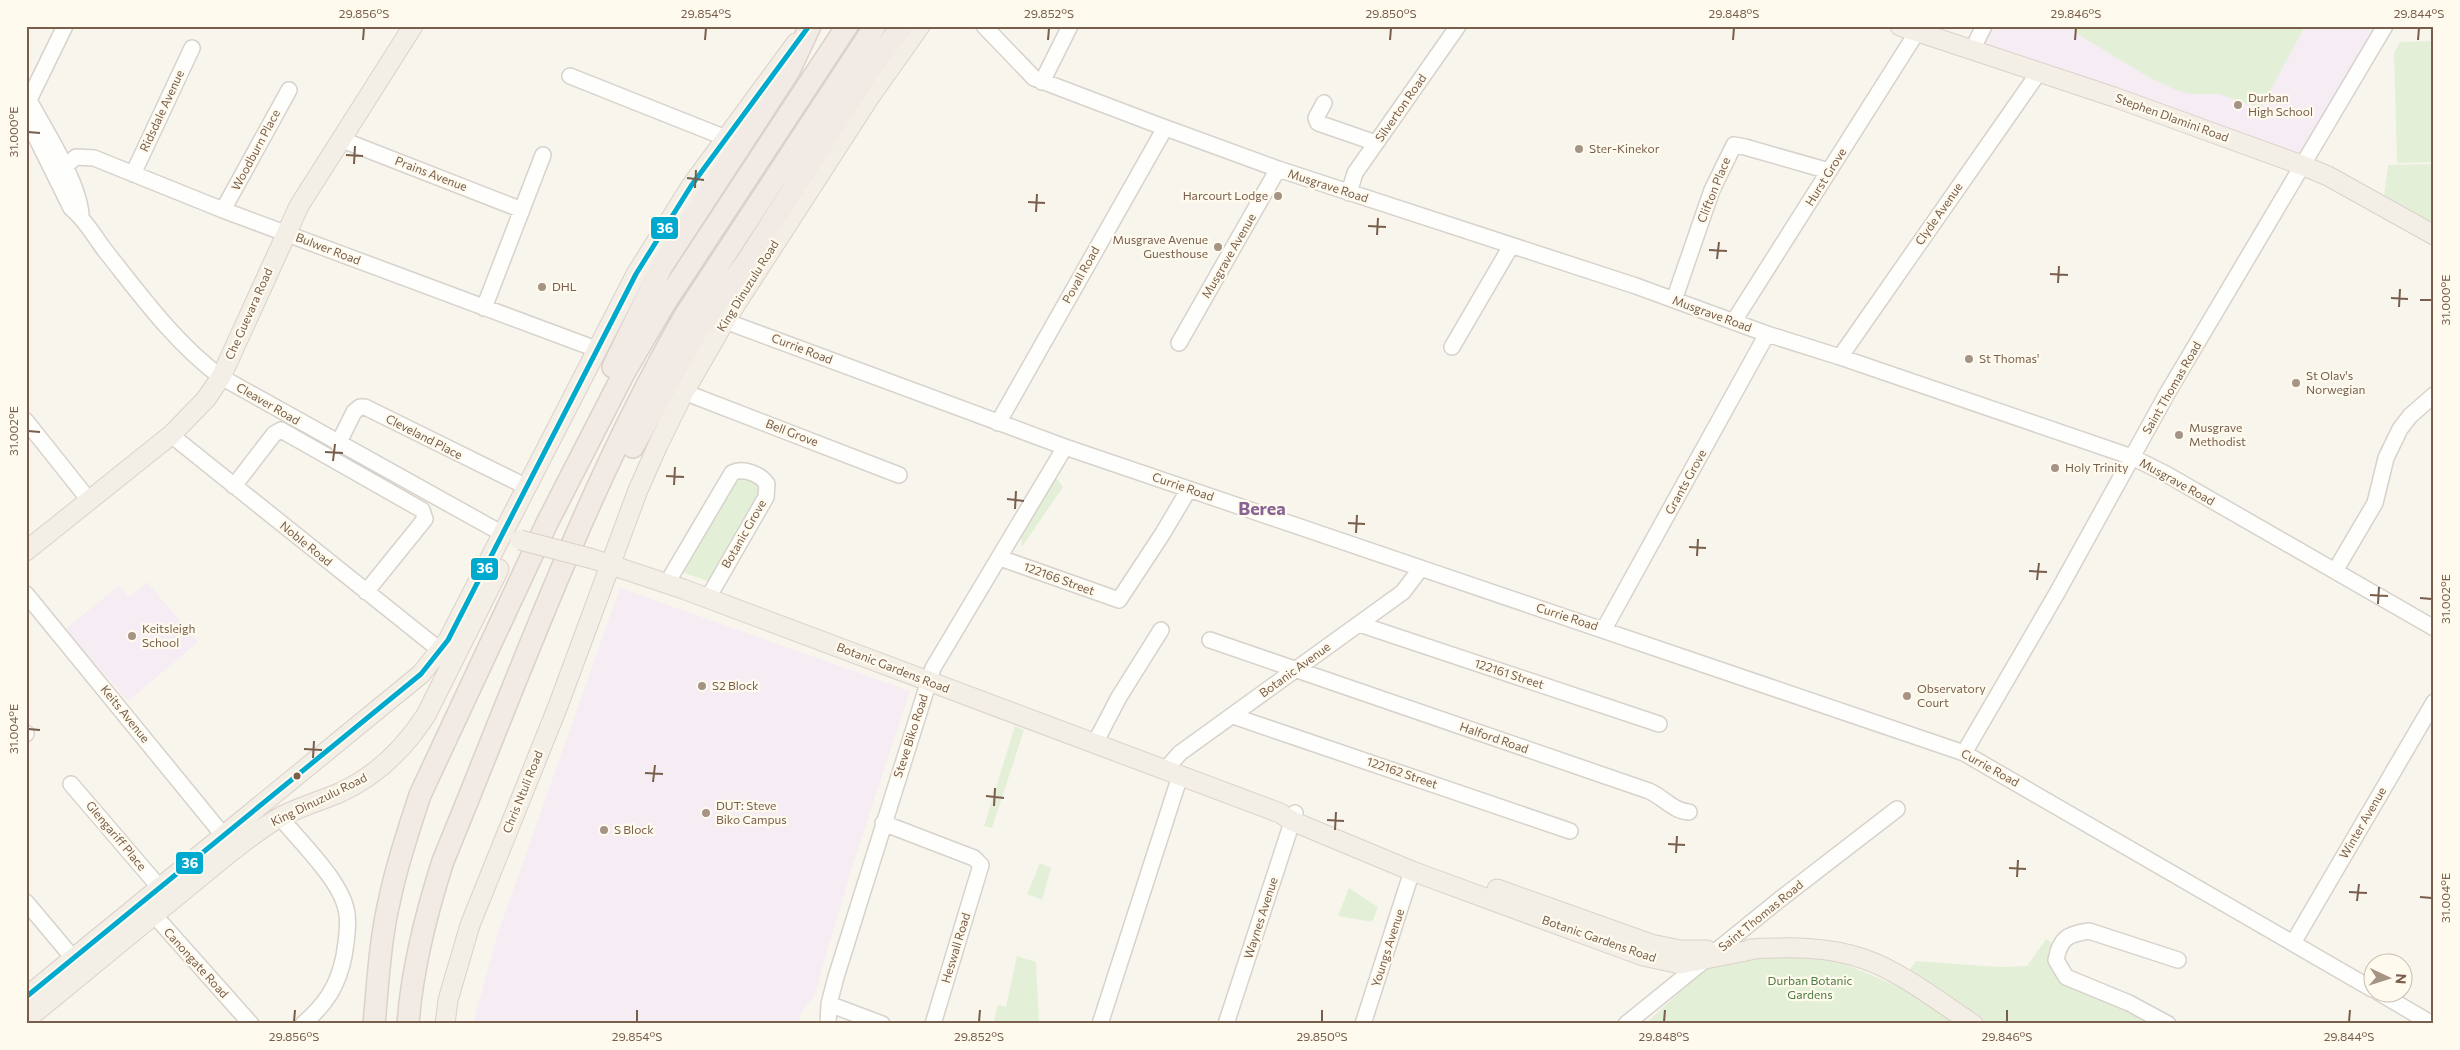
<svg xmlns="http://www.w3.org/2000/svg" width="2460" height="1050" font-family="Commissioner,sans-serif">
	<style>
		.education { fill: #f5ecf4 }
		.green { fill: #e3f0d7 }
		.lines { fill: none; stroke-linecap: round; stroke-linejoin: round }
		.minor-casing { stroke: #d7d2cb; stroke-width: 18 }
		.major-casing { stroke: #dad1ca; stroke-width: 21 }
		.highway-casing { stroke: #dad1ca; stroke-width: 24 }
		.minor { stroke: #fefefc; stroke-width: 15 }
		.major { stroke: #f3efe6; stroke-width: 19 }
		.highway { stroke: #f1eae5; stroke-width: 21 }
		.major-bridge-casing { stroke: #dad1ca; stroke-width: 21; stroke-linecap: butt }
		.major-bridge { stroke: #f3efe6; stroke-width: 19 }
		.bus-1-casing { stroke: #fffaee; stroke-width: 9 }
		.bus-1 { stroke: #00a9ce; stroke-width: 5 }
		.ticks { fill: none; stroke: #785e4b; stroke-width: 2 }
		.poi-dot { fill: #a59384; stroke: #fffaee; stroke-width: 2 }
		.bus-dot { fill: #785e4b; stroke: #fffaee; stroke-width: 2 }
		.labels { text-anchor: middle; stroke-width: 4.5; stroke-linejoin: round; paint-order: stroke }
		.poi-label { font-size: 12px; fill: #785e4b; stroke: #fffaee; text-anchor: start }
		.street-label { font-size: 12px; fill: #785e4b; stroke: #fffaee }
		.park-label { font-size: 12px; fill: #4f7d42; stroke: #fffaee }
		.district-label { font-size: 18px; font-weight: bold; fill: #876394; stroke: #fffaee }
		.line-badge { stroke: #fffaee; stroke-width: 2 }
		.badge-label { font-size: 14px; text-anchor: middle; font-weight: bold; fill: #fff }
		.neatline { fill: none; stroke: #785e4b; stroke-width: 2 }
		.ticks-label { font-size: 12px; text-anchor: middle; fill: #785e4b }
	</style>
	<rect width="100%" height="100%" fill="#f8f5ed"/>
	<path class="education" d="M1993,26H2379L2302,161L1983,50Z
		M147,582L198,642L128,701L65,629L119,586L129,597Z
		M620,588L910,691L851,870L814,996L800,1014V1024H473L497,936Z"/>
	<path class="green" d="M2070,26H2305L2261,108L2218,94H2191L2176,90L2150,78L2076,33Z
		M2434,41V162L2397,163L2394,53L2400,42Z
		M2434,164V223L2384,195L2388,165Z
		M740,475L759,483L762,494L710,582L679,571L733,478Z
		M1055,476L1063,487L1022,547L1021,536Z
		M1015,726L1024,730L992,828L984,826Z
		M1040,863L1051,868L1042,900L1027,894Z
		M1349,888L1378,907L1372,922L1338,916Z
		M2046,939L2057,946L2055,962L2165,1024H1645L1721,954L1817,952L1897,986L1916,961L1999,967L2027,966Z
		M1017,956L1036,962L1039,1024H993L998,1005L1006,1007Z"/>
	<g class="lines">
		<g class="minor-casing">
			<path id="minor" d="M984,26L1034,78L1155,124L1278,169L1636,286L1767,334L1840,357L2132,457L2166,474L2434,628
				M1972,50L1984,26
				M570,76L726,138
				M1042,82L1070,26
				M26,101L30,102C46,132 80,184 81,216
				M1324,103L1316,118L1318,123L1376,143
				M26,106L65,26
				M26,117L71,208C86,220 95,238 107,253C142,297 176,344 221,377L503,534
				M340,139L522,210
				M64,167L76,157L94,158L223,210L596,349
				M133,174L192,48
				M1349,193L1355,173L1458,26
				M223,210L289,90
				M1674,300L1712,190L1734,145L1745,147L1829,171
				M484,308L543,155
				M725,321L1065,447L1964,753L2372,989
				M1734,321L1917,32
				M1179,343L1278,169
				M1452,347L1511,246
				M1840,357L2039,72
				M684,392L899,475
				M26,421L89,500
				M998,423L1165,128
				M171,435L441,651
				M338,444L354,412L360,407H365L527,487
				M234,486L274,434L281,430L422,510L425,519L366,592
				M1000,558L1119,600L1163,533L1189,489
				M2335,571L2375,503L2386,458L2400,429L2410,416L2434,395
				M667,583L732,473C743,467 760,474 767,484L766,497L708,598
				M26,594L223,835
				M1359,624L1659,724
				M1604,629L1767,334
				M1210,640L1649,791C1663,797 1673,811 1689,812
				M1233,716L1570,831
				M26,733V734
				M1095,743L1119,697L1161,630
				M1964,753L2057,593L2168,392L2385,26
				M1165,770L1180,753L1403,592L1421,568
				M71,784L160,888
				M280,817C301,843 343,882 347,914C349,928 346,943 344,956C338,986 326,1004 303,1024
				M883,823L974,858L981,865L933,1024
				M26,902L73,958
				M147,907L251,1024
				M2293,943L2434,702
				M2378,992L2432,1024
				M829,1004L882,1024
				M828,1024L829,1004L836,977L933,668L1065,447
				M1100,1024L1180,776
				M1226,1024L1295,813
				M1363,1024L1412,871
				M1626,1024L1779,900L1897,809
				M2168,1024L2129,1003L2066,977L2056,960C2060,938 2068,934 2089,931L2178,960"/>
		</g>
		<g class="major-casing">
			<path id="major" d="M1900,26L2114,97L2304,166L2328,176L2434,235
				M26,551L171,435L206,399L221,377L299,206L413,26
				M593,559L683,589L1280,813L1292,821L1412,871L1643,956L1680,964L1761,948
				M1497,889L1651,944L1680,950H1707
				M1750,949C1788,947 1828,946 1864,959C1900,971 1941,1003 1973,1024
				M26,997L421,674L448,640L636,274L691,186L796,43
				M26,1020L232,851C248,839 264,826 282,816C300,807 320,801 339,793C377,776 404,749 426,715L499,569
				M445,1024L448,1000L470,925L558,706L638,490L658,445L684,392L725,321L869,98L920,26"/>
		</g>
		<g class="highway-casing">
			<path id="highway" d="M613,367L662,266L789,71L810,26
				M633,447L699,327L748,260L870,69L902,26
				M374,1024C378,982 380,939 390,898C397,863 409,829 420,795L547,523L624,373L666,301L847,26
				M408,1024C412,968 426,914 443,861C519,677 586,487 686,314L875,26"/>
		</g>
		<use href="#minor" class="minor"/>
		<use href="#major" class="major"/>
		<use href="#highway" class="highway"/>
		<g class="major-bridge-casing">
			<path id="major-bridge" d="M520,540L593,559"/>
		</g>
		<use href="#major-bridge" class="major-bridge"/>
		<g class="bus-1-casing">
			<path id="bus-1" d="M26,997L421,674L448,640L636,274L691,186L809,26"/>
		</g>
		<use href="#bus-1" class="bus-1"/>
	</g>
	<path class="ticks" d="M363,40L364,28M705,40L706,28M1048,40L1049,28M1390,40L1391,28M1733,40L1734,28M2075,40L2076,28M2418,40L2419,28M28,132L40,133M346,155L363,156M354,164L355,146M687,178L704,180M695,188L696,170M1028,202L1045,203M1036,212L1037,194M1368,226L1386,227M1377,235L1378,218M1709,250L1727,251M1717,259L1719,242M2050,274L2068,275M2058,283L2059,266M2391,298L2408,299M2420,300H2432M2399,307L2400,289M28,431L40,432M325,452L343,453M333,461L335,444M666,476L684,477M674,485L675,467M1007,499L1024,501M1015,509L1016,491M1348,523L1365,524M1356,533L1357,515M1689,547L1706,548M1697,556L1698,539M2029,571L2047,572M2037,580L2039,563M2370,595L2388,596M2420,598L2432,599M2378,604L2379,587M28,729L40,730M304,749L322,750M313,758L314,741M645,773L663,774M653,782L655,765M986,796L1004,798M994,806L995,788M1327,820L1344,821M1335,830L1336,812M1668,844L1685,845M1676,853L1677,836M2009,868L2026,869M2017,877L2018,860M2349,892L2367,893M2420,897L2432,898M2357,901L2359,884M294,1022L295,1010M637,1022V1010M979,1022L980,1010M1322,1022V1010M1664,1022L1665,1010M2007,1022V1010M2349,1022L2350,1010"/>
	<g class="poi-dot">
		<circle cx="2238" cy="105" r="5"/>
		<circle cx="1579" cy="149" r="5"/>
		<circle cx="1278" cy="196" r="5"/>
		<circle cx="1218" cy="247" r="5"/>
		<circle cx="542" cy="287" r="5"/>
		<circle cx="1969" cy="359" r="5"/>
		<circle cx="2296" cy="383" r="5"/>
		<circle cx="2179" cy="435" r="5"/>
		<circle cx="2055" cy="468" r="5"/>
		<circle cx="132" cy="636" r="5"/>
		<circle cx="702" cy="686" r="5"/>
		<circle cx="1907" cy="696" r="5"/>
		<circle cx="706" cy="813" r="5"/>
		<circle cx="604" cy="830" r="5"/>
	</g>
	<circle class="bus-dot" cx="297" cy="776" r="4.5"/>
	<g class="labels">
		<g class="poi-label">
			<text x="2248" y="102">Durban<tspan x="2248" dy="14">High School</tspan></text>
			<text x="1589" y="153">Ster-Kinekor</text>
			<text x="1268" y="200" text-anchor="end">Harcourt Lodge</text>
			<text x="1208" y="244" text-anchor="end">Musgrave Avenue<tspan x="1208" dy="14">Guesthouse</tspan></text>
			<text x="552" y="291">DHL</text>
			<text x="1979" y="363">St Thomas'</text>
			<text x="2306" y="380">St Olav's<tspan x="2306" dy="14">Norwegian</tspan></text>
			<text x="2189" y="432">Musgrave<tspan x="2189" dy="14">Methodist</tspan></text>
			<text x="2065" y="472">Holy Trinity</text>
			<text x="142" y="633">Keitsleigh<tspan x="142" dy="14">School</tspan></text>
			<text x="712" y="690">S2 Block</text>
			<text x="1917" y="693">Observatory<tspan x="1917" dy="14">Court</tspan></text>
			<text x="716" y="810">DUT: Steve<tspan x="716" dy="14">Biko Campus</tspan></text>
			<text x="614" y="834">S Block</text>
		</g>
		<g class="street-label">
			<text transform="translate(1401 108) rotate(-55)" y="4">Silverton Road</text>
			<text transform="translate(162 111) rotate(-65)" y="4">Ridsdale Avenue</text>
			<text transform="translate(2172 118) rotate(20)" y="4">Stephen Dlamini Road</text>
			<text transform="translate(256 150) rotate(-62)" y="4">Woodburn Place</text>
			<text transform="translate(431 174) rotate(21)" y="4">Prains Avenue</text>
			<text transform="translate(1826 177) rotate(-58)" y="4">Hurst Grove</text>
			<text transform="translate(1328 186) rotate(18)" y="4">Musgrave Road</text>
			<text transform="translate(1714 190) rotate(-68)" y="4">Clifton Place</text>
			<text transform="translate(1939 214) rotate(-55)" y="4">Clyde Avenue</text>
			<text transform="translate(328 249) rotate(21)" y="4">Bulwer Road</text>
			<text transform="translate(1229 256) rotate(-60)" y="4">Musgrave Avenue</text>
			<text transform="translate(1081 275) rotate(-61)" y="4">Povall Road</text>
			<text transform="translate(748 286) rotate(-58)" y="4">King Dinuzulu Road</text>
			<text transform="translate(249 314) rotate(-66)" y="4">Che Guevara Road</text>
			<text transform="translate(1712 314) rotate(20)" y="4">Musgrave Road</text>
			<text transform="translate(802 349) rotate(21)" y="4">Currie Road</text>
			<text transform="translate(2172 388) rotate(-60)" y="4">Saint Thomas Road</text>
			<text transform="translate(268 404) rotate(30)" y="4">Cleaver Road</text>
			<text transform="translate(792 433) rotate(21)" y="4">Bell Grove</text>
			<text transform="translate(424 437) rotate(27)" y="4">Cleveland Place</text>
			<text transform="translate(1686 482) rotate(-61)" y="4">Grants Grove</text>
			<text transform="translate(2177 482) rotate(29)" y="4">Musgrave Road</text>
			<text transform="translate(1183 487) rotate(19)" y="4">Currie Road</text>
			<text transform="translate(744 534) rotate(-60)" y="4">Botanic Grove</text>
			<text transform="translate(306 544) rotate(39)" y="4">Noble Road</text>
			<text transform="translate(1059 579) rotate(20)" y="4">122166 Street</text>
			<text transform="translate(1567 617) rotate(18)" y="4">Currie Road</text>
			<text transform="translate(893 668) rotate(21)" y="4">Botanic Gardens Road</text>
			<text transform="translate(1295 670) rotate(-36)" y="4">Botanic Avenue</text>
			<text transform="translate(1509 674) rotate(18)" y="4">122161 Street</text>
			<text transform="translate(125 714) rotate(51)" y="4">Keits Avenue</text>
			<text transform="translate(911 736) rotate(-72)" y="4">Steve Biko Road</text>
			<text transform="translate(1494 738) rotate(19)" y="4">Halford Road</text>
			<text transform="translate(1990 768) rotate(29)" y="4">Currie Road</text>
			<text transform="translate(1402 773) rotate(19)" y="4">122162 Street</text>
			<text transform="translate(523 792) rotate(-68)" y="4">Chris Ntuli Road</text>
			<text transform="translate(319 800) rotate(-26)" y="4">King Dinuzulu Road</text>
			<text transform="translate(2363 823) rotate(-60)" y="4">Winter Avenue</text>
			<text transform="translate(116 836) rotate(50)" y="4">Glengariff Place</text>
			<text transform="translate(1761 916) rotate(-39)" y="4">Saint Thomas Road</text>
			<text transform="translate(1261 918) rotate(-72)" y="4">Waynes Avenue</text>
			<text transform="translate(1599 939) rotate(19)" y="4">Botanic Gardens Road</text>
			<text transform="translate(956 948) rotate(-73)" y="4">Heswall Road</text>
			<text transform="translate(1388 948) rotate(-72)" y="4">Youngs Avenue</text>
			<text transform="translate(196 963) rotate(48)" y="4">Canongate Road</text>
		</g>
		<g class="park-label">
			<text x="1810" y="985">Durban Botanic<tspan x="1810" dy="14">Gardens</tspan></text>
		</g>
		<g class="district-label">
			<text x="1262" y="515">Berea</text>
		</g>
	</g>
	<g class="line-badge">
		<rect x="650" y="216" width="29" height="24" rx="5" fill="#00a9ce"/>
		<rect x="470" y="557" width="29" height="24" rx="5" fill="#00a9ce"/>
		<rect x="175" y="851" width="29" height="24" rx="5" fill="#00a9ce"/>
	</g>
	<g class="badge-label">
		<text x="665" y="233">36</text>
		<text x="485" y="573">36</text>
		<text x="190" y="868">36</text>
	</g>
	<rect width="2460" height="1050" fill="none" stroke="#fffaee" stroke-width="55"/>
	<g transform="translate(2388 978) rotate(94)"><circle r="24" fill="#fffaee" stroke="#c9bcad"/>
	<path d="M0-4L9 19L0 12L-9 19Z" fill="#a59384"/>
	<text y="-8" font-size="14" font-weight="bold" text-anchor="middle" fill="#785e4b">N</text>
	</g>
	<rect x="28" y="28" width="2404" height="994" class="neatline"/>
	<g class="ticks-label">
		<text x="364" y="18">29.856°S</text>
		<text x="706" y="18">29.854°S</text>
		<text x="1049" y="18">29.852°S</text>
		<text x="1391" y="18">29.850°S</text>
		<text x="1734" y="18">29.848°S</text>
		<text x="2076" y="18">29.846°S</text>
		<text x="2419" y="18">29.844°S</text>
		<text transform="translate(14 132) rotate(-90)" y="4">31.000°E</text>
		<text transform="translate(2446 300) rotate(-90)" y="4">31.000°E</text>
		<text transform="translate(14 431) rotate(-90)" y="4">31.002°E</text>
		<text transform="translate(2446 599) rotate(-90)" y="4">31.002°E</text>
		<text transform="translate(14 729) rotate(-90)" y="4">31.004°E</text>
		<text transform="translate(2446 898) rotate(-90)" y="4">31.004°E</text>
		<text x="294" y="1041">29.856°S</text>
		<text x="637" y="1041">29.854°S</text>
		<text x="979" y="1041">29.852°S</text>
		<text x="1322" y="1041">29.850°S</text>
		<text x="1664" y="1041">29.848°S</text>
		<text x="2007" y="1041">29.846°S</text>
		<text x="2349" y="1041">29.844°S</text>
	</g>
</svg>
